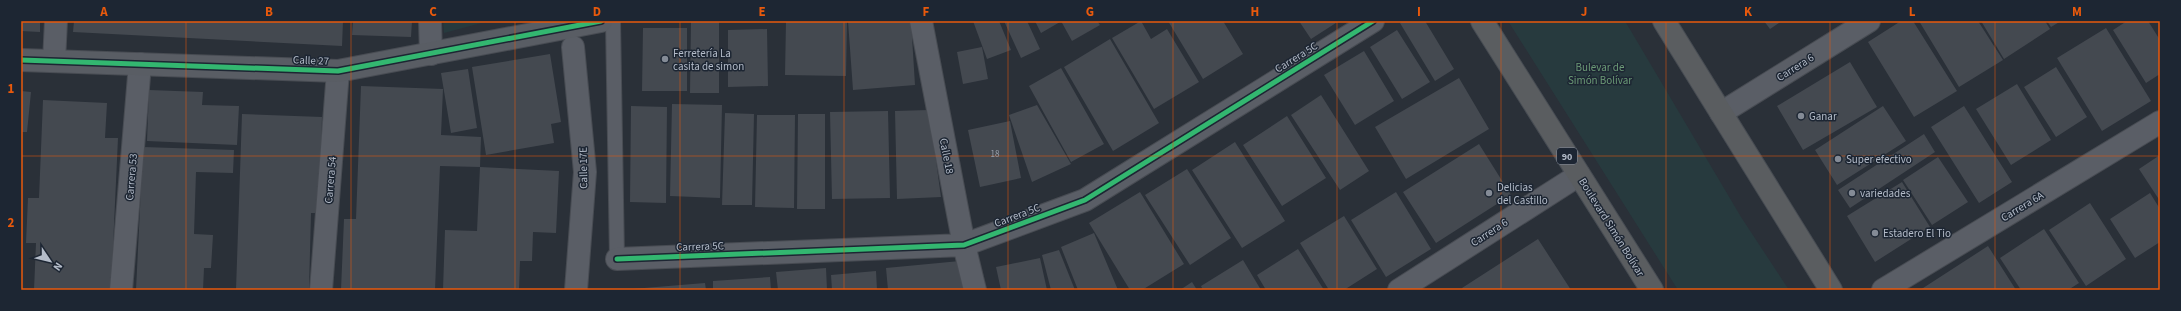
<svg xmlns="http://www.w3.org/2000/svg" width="2181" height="311" font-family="'Source Sans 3',sans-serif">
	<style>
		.green { fill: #273a3e }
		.building { fill: #444950 }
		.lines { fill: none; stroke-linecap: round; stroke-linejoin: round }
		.lane-casing { stroke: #484c53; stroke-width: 16 }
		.street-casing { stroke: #484c53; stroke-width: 24 }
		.secondary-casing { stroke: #484c53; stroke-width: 24 }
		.highway-casing { stroke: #474c53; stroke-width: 24 }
		.lane { stroke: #5a5e66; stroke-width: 14 }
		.street { stroke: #5a5e66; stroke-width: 22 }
		.secondary { stroke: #595d64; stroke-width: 22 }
		.highway { stroke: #5a5d60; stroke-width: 22 }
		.cycleway-casing { stroke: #1d2633; stroke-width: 8 }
		.cycleway { stroke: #33b770; stroke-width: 5 }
		.grid { fill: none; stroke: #e8590c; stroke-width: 1; stroke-opacity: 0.55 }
		.poi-dot { fill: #848b96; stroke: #1d2633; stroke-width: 1.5 }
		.labels { text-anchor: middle; stroke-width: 3; stroke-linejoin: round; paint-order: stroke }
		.number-label { font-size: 9px; fill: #989fab }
		.shield { fill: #1d2633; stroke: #878f9c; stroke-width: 1 }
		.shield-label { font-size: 10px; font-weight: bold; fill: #b4bcc9 }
		.poi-label { font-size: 11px; fill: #b4bcc9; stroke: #1d2633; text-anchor: start }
		.street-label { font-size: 11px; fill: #b4bcc9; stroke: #1d2633 }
		.park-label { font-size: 11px; fill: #6b9a76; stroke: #1d2633 }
		.neatline { fill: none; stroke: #e8590c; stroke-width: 1.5 }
		.grid-label { font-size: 13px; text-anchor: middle; font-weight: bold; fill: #e8590c }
	</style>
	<rect width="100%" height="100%" fill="#2a3038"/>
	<path class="green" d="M443,21H489L444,33Z
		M1508,21H1625L1741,217L1789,290H1678Z"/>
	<path class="building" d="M21,21H40V32L21,31Z
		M74,21H343L342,46L73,32Z
		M353,21H412L411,37L352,35Z
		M691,21H719V93H690Z
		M786,21H847L846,76L785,75Z
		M848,21H911L915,85L853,90Z
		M973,21H999L1011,50L987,59Z
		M1004,21H1027L1040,49L1021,58Z
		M1035,21H1059L1060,22L1041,33Z
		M1061,21H1097L1100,25L1072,41Z
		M1141,21L1151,39L1167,29L1199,82L1154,109L1112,38Z
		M1168,21H1223L1243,54L1203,79Z
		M1299,21H1339L1311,39Z
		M1403,21H1425L1454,69L1435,81L1400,23Z
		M1764,21H1782L1770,29Z
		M1901,21H1913L1957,91L1914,117L1868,42Z
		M1919,21H1978L2003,60L1959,87Z
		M1981,21H2045L2050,29L2004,59Z
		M2047,21H2061L2051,27Z
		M2127,21H2148L2160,40V74L2146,83L2113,30Z
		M643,28H687V91H642Z
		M2106,28L2151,101L2102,131L2057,58Z
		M767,29L768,86L728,87V30Z
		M1397,30L1430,82L1402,99L1370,47Z
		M1110,39L1159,123L1113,151L1064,67Z
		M982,47L988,79L963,84L957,52Z
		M1364,51L1394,101L1355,125L1324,75Z
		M550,54L561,122L551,124L554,143L486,155L472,67Z
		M1850,62L1877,107L1803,150L1777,106Z
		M2056,67L2087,117L2056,137L2024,87Z
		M1061,68L1104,144L1071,162L1029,86Z
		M468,69L477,128L451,133L441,73Z
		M1459,78L1489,129L1406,179L1375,127Z
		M2017,84L2051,140L2011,165L1976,109Z
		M361,86L443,89L441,135L481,137L480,167L440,166L435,290H341L344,219H356Z
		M149,90L203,92L202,105L239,106L237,145L147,141Z
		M21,91L31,92L27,132H21Z
		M1321,95L1369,171L1340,190L1291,115Z
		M43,100L107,103L105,138H118L111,290H34L36,243H26L28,198H39Z
		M672,104L722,105L720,198L670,196Z
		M1037,105L1071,164L1032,182L1009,115Z
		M631,106L667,107L666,203L630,202Z
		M1883,106L1906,141L1837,185L1815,150Z
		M1964,106L2012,182L1979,203L1931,127Z
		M929,110L941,197L897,199L895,111Z
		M888,111L890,198L832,199L830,112Z
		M725,113L754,114L752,205H722Z
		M242,114L322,117L319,213H311L309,290H236Z
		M798,114H825V209H797Z
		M757,115H795L794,208L755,207Z
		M1287,116L1326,178L1282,206L1243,145Z
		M1010,121L1021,178L980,187L968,130Z
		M1924,134L1935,152L1850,208L1838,190Z
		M1235,142L1285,221L1242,248L1192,170Z
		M1479,144L1511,195L1436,243L1403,192Z
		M143,147L234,150L233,173L196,172L194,234L213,235L211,268H204L203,290H136Z
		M2160,155V201L2139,169Z
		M1938,157L1968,202L1932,225L1903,180Z
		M480,167L559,171L556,233L533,232L532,261H520L519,290H443L445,230L477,231Z
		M1187,169L1231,238L1190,265L1145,195Z
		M1902,182L1930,227L1875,262L1847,216Z
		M1140,192L1184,264L1142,290H1130L1089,223Z
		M1396,192L1431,249L1386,277L1351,220Z
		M2150,193L2160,209V242L2135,258L2110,219Z
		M2090,203L2126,259L2086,286L2049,230Z
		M1344,216L1377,269L1344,290H1329L1300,243Z
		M2044,229L2079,283L2068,290H2021L2000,258Z
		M1094,233L1118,290H1078L1061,247Z
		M1538,239L1571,290H1463L1462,288Z
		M1988,246L2016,290H1920Z
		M1298,249L1324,290H1266L1257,275Z
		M1059,250L1075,290H1051L1042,255Z
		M1040,258L1047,290H1001L996,267Z
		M1243,260L1261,290H1203L1201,286Z
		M960,261L963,290H888L886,268Z
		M826,268L827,290H778L776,272Z
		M876,271L877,290H832L831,275Z
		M770,277L771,290H713V281Z
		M1192,282L1197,290H1180Z
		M705,283L706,290H628L632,289Z"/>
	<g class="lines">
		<g class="lane-casing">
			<path id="lane" d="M613,21L617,259"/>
		</g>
		<g class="street-casing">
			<path id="street" d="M430,21L431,54
				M921,21L964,245L975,290
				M573,47L585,172L576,290
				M54,61L56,21
				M1721,113L1869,21
				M617,259L964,245L1085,200L1373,21
				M121,290L140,64
				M321,290L338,71
				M1399,290L1579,175
				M1883,290L2160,122"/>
		</g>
		<g class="secondary-casing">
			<path id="secondary" d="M21,60L338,71L601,21"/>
		</g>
		<g class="highway-casing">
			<path id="highway" d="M1482,21L1652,290
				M1664,21L1831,290"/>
		</g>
		<use href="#lane" class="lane"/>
		<use href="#street" class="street"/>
		<use href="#secondary" class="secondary"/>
		<use href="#highway" class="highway"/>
		<g class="cycleway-casing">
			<path id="cycleway" d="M21,60L338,71L601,21
				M617,259L964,245L1085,200L1373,21"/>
		</g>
		<use href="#cycleway" class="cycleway"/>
	</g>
	<path class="grid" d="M186,21V290M351,21V290M515,21V290M680,21V290M844,21V290M1008,21V290M1173,21V290M1337,21V290M1501,21V290M1666,21V290M1830,21V290M1995,21V290M21,156H2160"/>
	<g class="poi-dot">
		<circle cx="665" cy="59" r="4"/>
		<circle cx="1801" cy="116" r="4"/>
		<circle cx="1838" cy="159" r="4"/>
		<circle cx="1489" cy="193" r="4"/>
		<circle cx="1852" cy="193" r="4"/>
		<circle cx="1875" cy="233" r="4"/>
	</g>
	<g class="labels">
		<g class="number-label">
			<text x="995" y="157">18</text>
		</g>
		<rect class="shield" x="1557" y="148" width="20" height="16" rx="3"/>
		<g class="shield-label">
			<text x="1567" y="160">90</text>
		</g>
		<g class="poi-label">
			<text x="673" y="57">Ferretería La<tspan x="673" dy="13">casita de simon</tspan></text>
			<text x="1809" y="120">Ganar</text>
			<text x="1846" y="163">Super efectivo</text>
			<text x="1497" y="191">Delicias<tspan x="1497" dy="13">del Castillo</tspan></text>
			<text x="1860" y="197">variedades</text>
			<text x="1883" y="237">Estadero El Tio</text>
		</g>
		<g class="street-label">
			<text transform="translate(1296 57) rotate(-32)" y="4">Carrera 5C</text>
			<text transform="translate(311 60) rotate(2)" y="4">Calle 27</text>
			<text transform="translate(1795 67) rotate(-32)" y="4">Carrera 6</text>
			<text transform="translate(947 156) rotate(79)" y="4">Calle 18</text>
			<text transform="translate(583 168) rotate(-91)" y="4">Calle 17E</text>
			<text transform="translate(131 177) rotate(-85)" y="4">Carrera 53</text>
			<text transform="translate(330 180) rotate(-85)" y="4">Carrera 54</text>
			<text transform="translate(2022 206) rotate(-31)" y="4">Carrera 6A</text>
			<text transform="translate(1017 215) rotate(-21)" y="4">Carrera 5C</text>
			<text transform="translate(1612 227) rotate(58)" y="4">Boulevard Simón Bolívar</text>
			<text transform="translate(1489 232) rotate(-33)" y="4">Carrera 6</text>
			<text transform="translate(700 246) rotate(-2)" y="4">Carrera 5C</text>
		</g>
		<g class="park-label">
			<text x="1600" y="71">Bulevar de<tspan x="1600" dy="13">Simón Bolívar</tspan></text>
		</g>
	</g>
	<rect width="2181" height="311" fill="none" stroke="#1d2633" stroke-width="44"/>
	<g transform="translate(50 261) rotate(125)" stroke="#1d2633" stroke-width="3" paint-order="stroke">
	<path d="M0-3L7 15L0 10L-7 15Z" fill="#b4bcc9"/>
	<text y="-6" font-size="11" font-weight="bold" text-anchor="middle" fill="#b4bcc9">N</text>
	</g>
	<rect x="22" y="22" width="2137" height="267" class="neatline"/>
	<g class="grid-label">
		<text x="104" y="16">A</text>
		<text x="269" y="16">B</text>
		<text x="433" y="16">C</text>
		<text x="597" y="16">D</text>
		<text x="762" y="16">E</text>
		<text x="926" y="16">F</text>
		<text x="1090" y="16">G</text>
		<text x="1255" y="16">H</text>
		<text x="1419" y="16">I</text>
		<text x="1584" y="16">J</text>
		<text x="1748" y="16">K</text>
		<text x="1912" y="16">L</text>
		<text x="2077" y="16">M</text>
		<text x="11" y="93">1</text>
		<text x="11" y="227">2</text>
	</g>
</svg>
